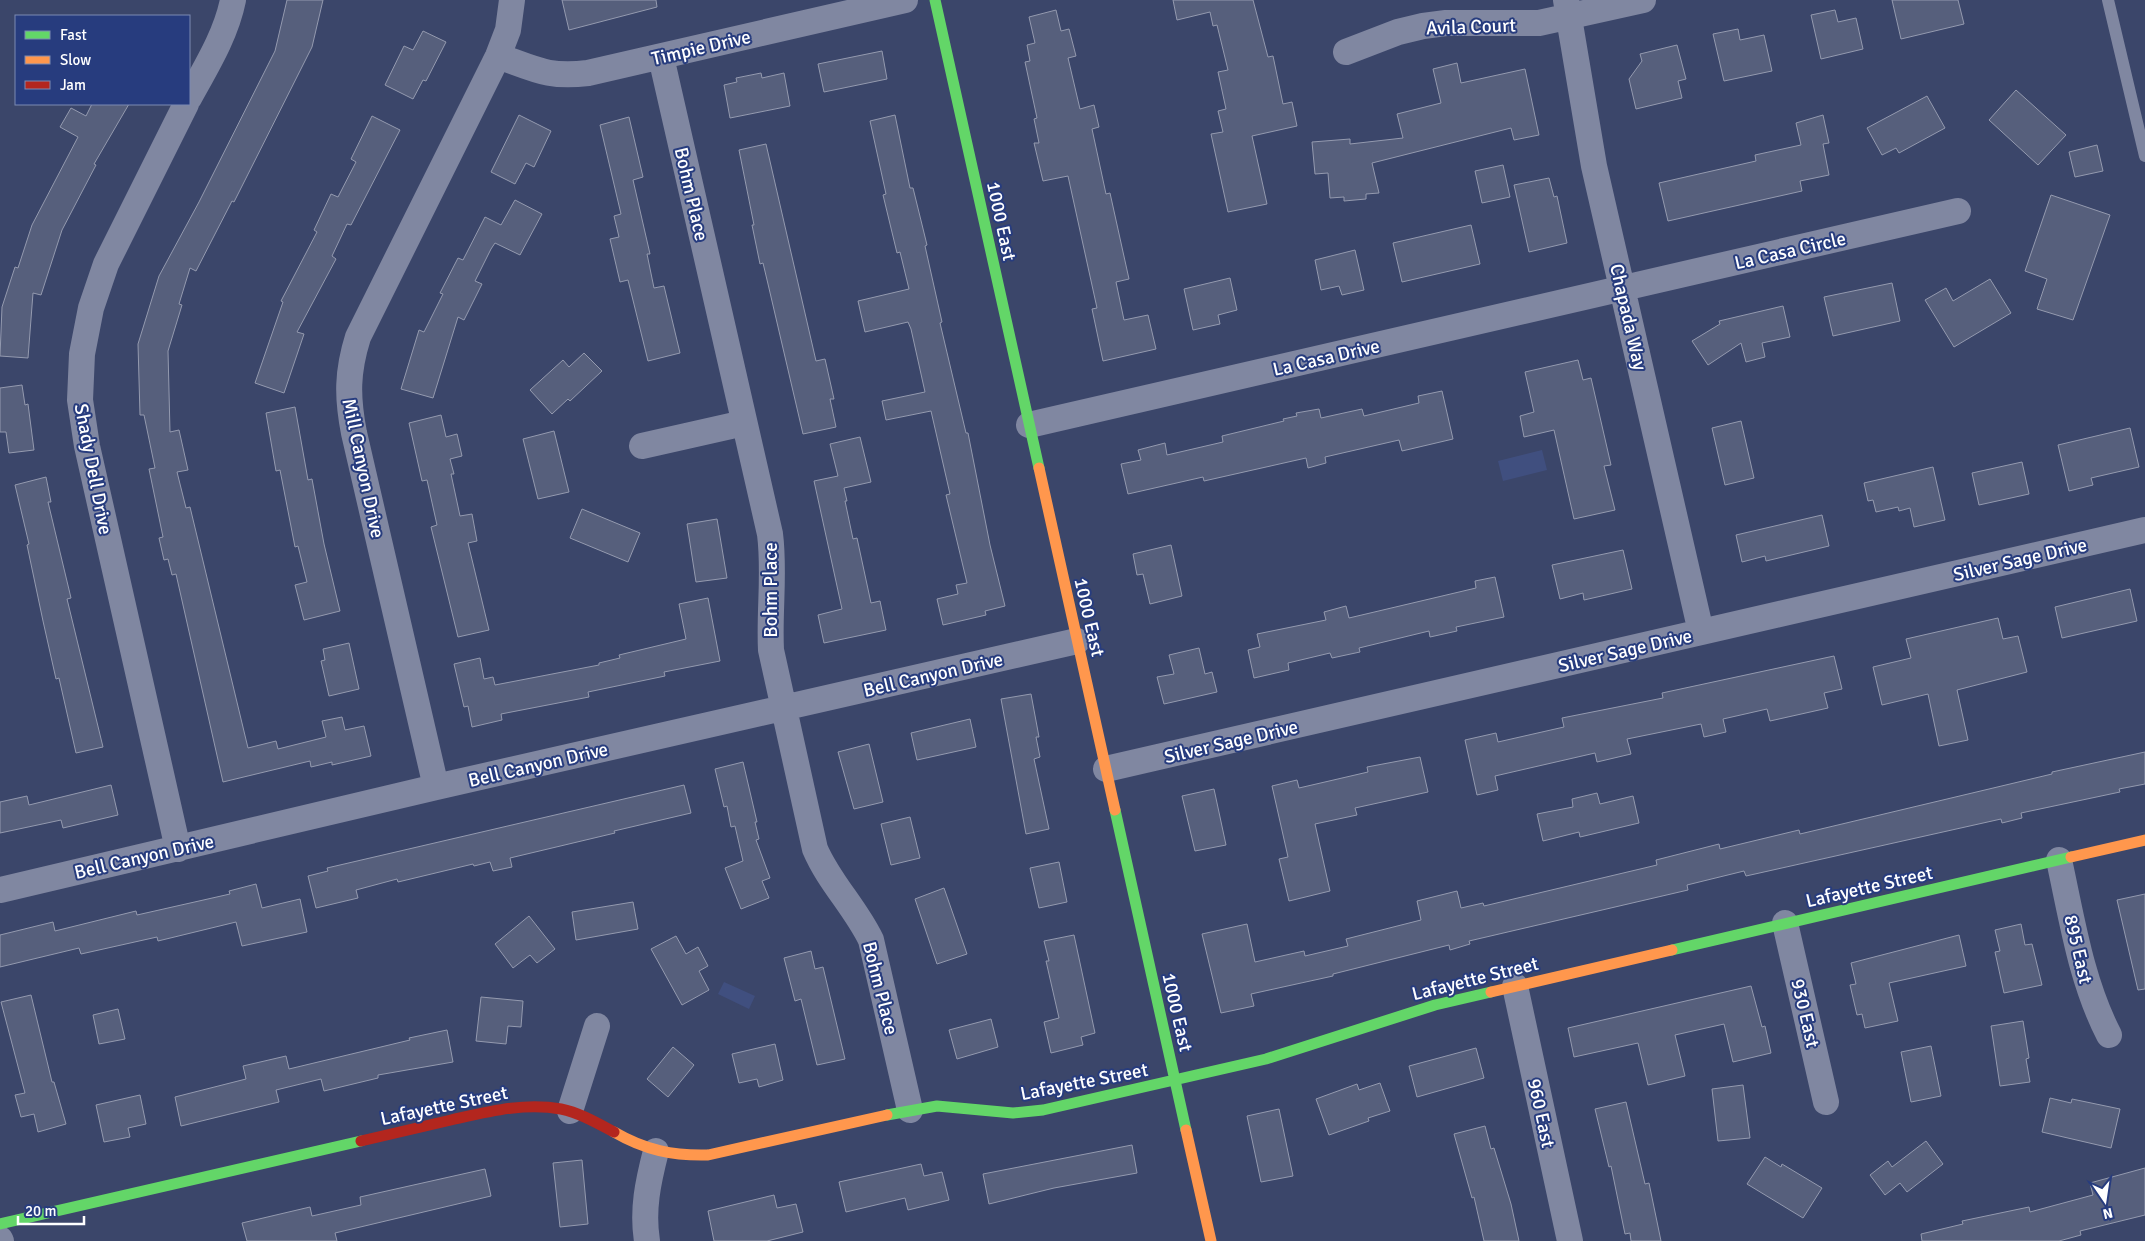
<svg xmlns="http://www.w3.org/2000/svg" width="2145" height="1241" font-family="Signika,sans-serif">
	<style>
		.water { fill: #404f7f }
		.building { fill: #565f7c; stroke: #949aaf }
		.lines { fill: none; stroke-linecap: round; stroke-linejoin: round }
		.lane { stroke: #8087a1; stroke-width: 12 }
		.street { stroke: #8087a1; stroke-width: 26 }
		.fast { stroke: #63d668; stroke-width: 11 }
		.slow { stroke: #ff974d; stroke-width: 11 }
		.jam { stroke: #b3261e; stroke-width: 11 }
		.labels { text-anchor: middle; stroke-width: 4; stroke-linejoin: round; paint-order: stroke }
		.street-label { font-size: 19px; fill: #fff; stroke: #273c7e }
	</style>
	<rect width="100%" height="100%" fill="#3b466a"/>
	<path class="water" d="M1542,450L1547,470L1503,481L1498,461Z
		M724,982L755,996L749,1009L718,994Z"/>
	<path class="building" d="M287,0H323L312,47L234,202L232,201L196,271L190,268L179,304L182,305L168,351L170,432L179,430L188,470L177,472L186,508L190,507L248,748L276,741L278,749L326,737L322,721L342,717L345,730L364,726L371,756L332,765V762L311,767L310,761L223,782L176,574L172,575L168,559L164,560L159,538L163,537L149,469L155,468L144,415H140L138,344L159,276L199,202L275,51Z
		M562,0H656L657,7L569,30Z
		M1173,0H1253L1268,57L1273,56L1283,104L1292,102L1297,126L1252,136L1267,204L1228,212L1211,134L1223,132L1218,111L1226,109L1218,72L1228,70L1217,25L1213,26L1210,12L1177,20Z
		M1892,0H1958L1964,24L1901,39Z
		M1056,10L1061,31L1069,29L1076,56L1068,58L1080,109L1094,105L1099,127L1092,129L1106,194L1110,193L1129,279L1116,282L1124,320L1148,315L1156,349L1103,361L1092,309L1097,308L1068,176L1043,181L1034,143H1039L1034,119L1037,118L1025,62L1030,61L1027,45L1035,43L1029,17Z
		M1835,10L1838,22L1856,18L1863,49L1821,59L1811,15Z
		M1738,29L1740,40L1764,35L1772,71L1724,81L1713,34Z
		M423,31L446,42L426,81L423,80L413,99L385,85L404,46L413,50Z
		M1677,45L1686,79L1678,81L1682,98L1636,109L1629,79L1642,61L1640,54Z
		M882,51L887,79L824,92L818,64Z
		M1457,63L1461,83L1525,69L1539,135L1514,140L1511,128L1372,163L1379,193L1366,194V199L1344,201V197L1330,198L1328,173L1315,174L1312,142L1350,139V144L1403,138L1397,114L1441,103L1433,69Z
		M761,73L762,78L784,73L790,106L730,118L724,85L737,82L736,78Z
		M2016,90L2066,135L2038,165L1989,120Z
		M1927,96L1945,128L1899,153L1896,148L1882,155L1867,128Z
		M92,104H129L94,164L96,165L62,230L41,295L33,293L28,358L0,356L2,307L15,267L18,268L32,225L78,137L60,127L71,108L86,116Z
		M519,115L551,131L534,167L526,163L515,184L491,172Z
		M895,115L910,188H913L927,245L925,246L942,322L940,323L966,433H968L990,545L1005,606L985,611L986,615L943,625L937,599L958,594L956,585L967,583L946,495L950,494L931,411L886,420L882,401L925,392L911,329L908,322L865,332L858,301L909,289L900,252L897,253L883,195L886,194L870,121Z
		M1823,115L1829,143L1823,144L1829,175L1800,181L1802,191L1668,221L1659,183L1756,161L1755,155L1801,145L1796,123Z
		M372,116L400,130L351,225L347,224L332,256L336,259L297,332L304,334L284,393L255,383L283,302L281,301L317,232L314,230L331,194L338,197L356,162L351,159Z
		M629,117L643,177L633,180L650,254H647L654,288L664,286L680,353L648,361L628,280L620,282L610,239L619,237L614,216L621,214L600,125Z
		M766,144L816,361L825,359L834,399H830L836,427L803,434L768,284L763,263L760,264L752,225H754L739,150Z
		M2097,145L2103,171L2075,177L2069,152Z
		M1503,165L1510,197L1482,203L1475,171Z
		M1549,178L1554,197L1557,196L1567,243L1529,252L1514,185Z
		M2051,195L2110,215L2073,320L2037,309L2047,279L2025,271Z
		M515,200L542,214L520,255L495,243L491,249L475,281L482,284L464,320L458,317L433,398L401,389L419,330L424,332L443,294L440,293L458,258L463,260L485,217L501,225Z
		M1471,225L1480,264L1402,282L1393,243Z
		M1355,250L1364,290L1342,295L1339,286L1321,290L1315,260Z
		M1230,278L1237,310L1218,315L1220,324L1193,330L1184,289Z
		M1990,279L2011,313L1954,347L1925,300L1946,288L1953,301Z
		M1892,283L1900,321L1833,336L1824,297Z
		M1783,306L1790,337L1762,343L1765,357L1746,362L1741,343L1708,365L1692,341L1720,324L1719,321Z
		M584,353L602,371L570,401L568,399L552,414L530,390L563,360L569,367Z
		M1578,360L1583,380L1591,378L1611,465L1604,466L1615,510L1574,519L1554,430L1524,437L1520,416L1534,412L1525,372Z
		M22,385L25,405L28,404L34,450L9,453L6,432H0V388Z
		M1442,391L1453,439L1402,451L1399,440L1325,457L1326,463L1308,468L1306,458L1204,481L1203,477L1128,494L1121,464L1141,460L1138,450L1165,443L1167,455L1223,442L1222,436L1284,421L1283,419L1297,416L1296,413L1319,409L1321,418L1362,409L1364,416L1419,403L1418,396Z
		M295,407L308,480L312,479L324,544L340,611L304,620L295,585L307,582L298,546L295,547L280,470L276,471L266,413Z
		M441,415L446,437L457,434L462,456L450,459L454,474H451L460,516L472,514L477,541L468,543L489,630L458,637L431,527L437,525L427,480L422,481L409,423Z
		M1741,421L1754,478L1725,485L1712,428Z
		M2130,428L2139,467L2091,478L2093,485L2069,491L2058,445Z
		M554,431L569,492L538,499L523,439Z
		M860,437L871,482L844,488L847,501H845L853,539L857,538L871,603L880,601L886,630L824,643L818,615L842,609L814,481L838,476L830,444Z
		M2022,462L2029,494L1979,505L1972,473Z
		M1933,467L1945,520L1914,527L1910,508L1899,511L1898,507L1876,512L1873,500L1868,501L1864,483Z
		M46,477L51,502H48L71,598L67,599L103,747L76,753L59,678L56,679L43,621L27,545L29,544L15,485Z
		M582,509L640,533L628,562L570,538Z
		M1822,515L1829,546L1766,561L1765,556L1742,562L1736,535Z
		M717,519L727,578L696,582L687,524Z
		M1171,545L1182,596L1150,604L1143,574L1137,575L1133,554Z
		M1623,550L1632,589L1584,600L1583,593L1560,599L1552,565Z
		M1495,577L1504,617L1456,627L1457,631L1430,637L1429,631L1359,648L1360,652L1332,658L1330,653L1288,663L1289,670L1254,678L1248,650L1260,647L1257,634L1326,620L1324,612L1346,606L1349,618L1476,588L1475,581Z
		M2130,589L2137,621L2062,638L2055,607Z
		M708,598L720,661L664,672L665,676L588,692L589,697L501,714L502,720L472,727L468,706L464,707L454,664L480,658L484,679L493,677L495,685L599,665V663L620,658L619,655L686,639L679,604Z
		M1998,618L2003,639L2018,636L2027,672L1957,690L1968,740L1939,746L1928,694L1882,705L1873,667L1911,658L1906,639Z
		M349,643L359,689L329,696L321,661L325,660L323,649Z
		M1199,648L1205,674L1212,672L1217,692L1164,704L1157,677L1174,674L1169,655Z
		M1834,656L1842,689L1824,693L1828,708L1770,721L1767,709L1723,719L1726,732L1704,737L1701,724L1627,739L1631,754L1597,762L1595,753L1495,776L1498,790L1477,795L1465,740L1496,733L1498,742L1564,727L1562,718L1663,698L1662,693Z
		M1031,694L1039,737H1036L1040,757L1034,759L1049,829L1026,834L1001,699Z
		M970,719L976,747L917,760L911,733Z
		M869,744L883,802L854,809L838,752Z
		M2145,752V784L2119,789L2120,792L2021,813L2022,818L2002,823L2001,819L1746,876L1744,871L1687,885L1688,890L1469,941L1470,944L1450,950L1449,945L1333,974V976L1251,994L1254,1006L1221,1013L1202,934L1247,924L1255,962L1304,951L1305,956L1348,946L1346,939L1421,920L1417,901L1457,891L1461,908L1483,903L1484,906L1657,865L1656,860L1719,844L1720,849L1799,830L1800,834L2052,774V772Z
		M1420,757L1428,792L1355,808L1357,815L1315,824L1330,891L1289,901L1279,859L1288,857L1272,786L1297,780L1299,788L1368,772L1367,767Z
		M743,762L757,822H755L759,839L756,840L770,878L762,881L769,898L741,909L725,868L743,861L735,826L731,827L727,806L724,807L715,769Z
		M111,785L118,815L63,828L61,820L0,833V802L27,796L29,805Z
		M684,785L691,813L614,831L615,833L510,858L512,867L493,871L490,862L474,866L473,864L398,882L397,879L356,890L358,898L316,908L308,876L328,871L327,868Z
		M1214,789L1226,845L1195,851L1182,796Z
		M1597,793L1600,804L1633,796L1639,823L1580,837L1579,832L1543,841L1537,814L1573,807L1572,799Z
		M910,817L920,858L891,865L881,824Z
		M1059,862L1067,902L1039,908L1030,868Z
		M256,884L262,908L300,899L307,932L242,946L236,922L158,941L157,937L81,954L79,948L0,967V935L53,922L55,931L136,911L137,915L230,894L229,891Z
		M944,888L967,954L937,964L915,899Z
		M2145,894V989L2138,990L2117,900Z
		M633,902L638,929L576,940L572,912Z
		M529,916L555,949L537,963L530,955L513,968L495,944Z
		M2021,924L2025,945L2032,944L2042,985L2004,993L1995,952L2000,951L1995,930Z
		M1074,935L1095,1033L1081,1037L1083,1045L1051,1053L1044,1022L1059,1018L1046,961H1049L1044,941Z
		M1959,935L1966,966L1889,983L1898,1021L1865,1028L1862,1014L1857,1015L1850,985L1856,984L1851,963Z
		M676,936L686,954L698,947L708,966L699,971L709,990L682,1005L651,949Z
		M811,951L815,969L823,967L845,1059L817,1065L801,999L795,1001L784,958Z
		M1751,986L1762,1027L1765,1026L1771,1053L1733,1062L1724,1024L1675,1035L1685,1076L1648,1085L1638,1043L1574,1057L1568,1028Z
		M31,995L52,1082H54L66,1124L38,1132L34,1114L21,1117L15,1095L25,1093L1,1002Z
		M481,997L523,1001L521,1027L508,1026L506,1044L476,1041Z
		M118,1009L125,1039L99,1044L93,1015Z
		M991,1019L998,1047L957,1059L949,1030Z
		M2023,1021L2029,1058L2026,1059L2030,1082L2000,1086L1991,1026Z
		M447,1030L453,1062L378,1075V1078L324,1091L321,1079L276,1090L279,1102L181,1126L175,1097L246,1079L243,1066L286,1056L289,1069L410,1040L409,1038Z
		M775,1044L783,1080L759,1087L757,1079L739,1083L732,1054Z
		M1931,1046L1941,1096L1911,1102L1901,1052Z
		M673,1047L694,1065L668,1097L647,1079Z
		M1476,1048L1484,1078L1417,1097L1409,1066Z
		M1380,1083L1390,1111L1368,1118L1369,1121L1329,1135L1316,1099L1357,1084L1359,1090Z
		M1743,1085L1750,1138L1718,1141L1712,1089Z
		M140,1095L146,1124L128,1128L130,1137L104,1142L96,1105Z
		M2050,1098L2071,1103L2072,1099L2120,1109L2111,1148L2042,1132Z
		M1626,1102L1645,1184L1649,1183L1661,1241H1631L1630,1233L1625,1234L1611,1166L1609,1167L1595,1109Z
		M1279,1109L1293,1176L1261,1182L1247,1116Z
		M1485,1126L1491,1149L1494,1148L1511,1204L1519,1241H1484L1474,1197L1472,1198L1454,1134Z
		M1926,1141L1943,1164L1907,1192L1900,1183L1885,1195L1870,1175L1888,1161L1892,1167Z
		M1132,1145L1137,1173L1054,1188L989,1204L983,1174Z
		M1765,1157L1781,1167L1782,1164L1822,1188L1803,1218L1747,1184Z
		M582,1160L588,1224L560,1227L553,1163Z
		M921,1164L924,1176L942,1172L949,1200L908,1210L905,1198L846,1212L839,1182Z
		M2145,1168V1215L2080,1231L2081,1235L2059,1241H1922L1921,1234L1963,1224L1962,1221L2029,1207L2030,1212L2093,1195L2090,1183Z
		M485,1169L491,1196L335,1233L337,1241H247L242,1223L310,1207L312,1216L361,1205L360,1197Z
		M774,1195L777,1208L796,1204L803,1232L767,1241H714L708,1211Z"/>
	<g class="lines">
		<path class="lane" d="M2108,0L2145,156"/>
		<path class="street" d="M1566,0L1594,166L1701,632
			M1346,52L1398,32L1423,26L1446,23H1539L1643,0
			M498,56C535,69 548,78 588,73L905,0
			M661,57L770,534C775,573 769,611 771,650L815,849C829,882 855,907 871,940L910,1110
			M189,98C206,67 226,35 233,0
			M1029,425L1958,211
			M642,446L744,423
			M1106,769L2145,530
			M436,787L354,433C347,397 347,372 358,337L498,56L508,30L512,0
			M178,849L87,446L80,400L82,354L91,308L106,264L186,104
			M2059,860C2072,919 2081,981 2109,1035
			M0,890L436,787L1077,641
			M1785,923L1826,1102
			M1515,986L1570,1241
			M570,1111L597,1026
			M0,1239L1,1241
			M647,1241C642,1210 648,1182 656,1151"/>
		<path class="fast" d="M935,0L1039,468
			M1115,810L1186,1130
			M1672,950L2071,857
			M887,1115L937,1106L1013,1113L1043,1110L1266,1059L1435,1005L1491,992
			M0,1224L361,1141"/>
		<path class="slow" d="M1039,468L1115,810
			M2071,857L2145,840
			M1491,992L1672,950
			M1186,1130L1211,1241
			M614,1132C645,1150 673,1156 708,1155L887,1115"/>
		<path class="jam" d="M361,1141C391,1134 421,1127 451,1120C487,1112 524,1102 561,1109C580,1113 597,1123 614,1132"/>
	</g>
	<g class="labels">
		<g class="street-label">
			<text transform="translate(1471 26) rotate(-2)" y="7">Avila Court</text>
			<text transform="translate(701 47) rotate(-13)" y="7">Timpie Drive</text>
			<text transform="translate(692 194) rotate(77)" y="7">Bohm Place</text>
			<text transform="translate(1002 221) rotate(78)" y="7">1000 East</text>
			<text transform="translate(1790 250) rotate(-13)" y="7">La Casa Circle</text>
			<text transform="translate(1629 317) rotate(77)" y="7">Chapada Way</text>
			<text transform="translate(1326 357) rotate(-13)" y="7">La Casa Drive</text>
			<text transform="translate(364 468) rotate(78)" y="7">Mill Canyon Drive</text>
			<text transform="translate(94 469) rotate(79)" y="7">Shady Dell Drive</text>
			<text transform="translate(2020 559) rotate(-13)" y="7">Silver Sage Drive</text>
			<text transform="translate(770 590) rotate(-90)" y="7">Bohm Place</text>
			<text transform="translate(1090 617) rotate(77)" y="7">1000 East</text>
			<text transform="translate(1625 650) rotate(-13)" y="7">Silver Sage Drive</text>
			<text transform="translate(933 674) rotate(-13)" y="7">Bell Canyon Drive</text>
			<text transform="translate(1231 741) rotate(-13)" y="7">Silver Sage Drive</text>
			<text transform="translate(538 764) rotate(-13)" y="7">Bell Canyon Drive</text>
			<text transform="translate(144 856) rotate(-13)" y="7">Bell Canyon Drive</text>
			<text transform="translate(1869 886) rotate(-13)" y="7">Lafayette Street</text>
			<text transform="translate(2079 949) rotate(77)" y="7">895 East</text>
			<text transform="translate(1475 978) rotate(-14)" y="7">Lafayette Street</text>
			<text transform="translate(881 988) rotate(76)" y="7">Bohm Place</text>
			<text transform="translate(1178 1012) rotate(77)" y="7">1000 East</text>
			<text transform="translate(1806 1013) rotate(77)" y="7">930 East</text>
			<text transform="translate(1084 1081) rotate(-11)" y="7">Lafayette Street</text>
			<text transform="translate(444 1105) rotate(-12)" y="7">Lafayette Street</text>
			<text transform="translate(1542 1113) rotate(78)" y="7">960 East</text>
		</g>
	</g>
	<rect x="15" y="15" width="175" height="90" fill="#273c7e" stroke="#7d8ab2"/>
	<rect x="25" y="31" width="25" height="8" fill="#63d668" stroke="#7d8ab2"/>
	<text x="60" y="40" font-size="15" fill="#ffffff">Fast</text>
	<rect x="25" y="56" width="25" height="8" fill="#ff974d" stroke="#7d8ab2"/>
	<text x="60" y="65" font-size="15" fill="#ffffff">Slow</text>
	<rect x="25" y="81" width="25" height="8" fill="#b3261e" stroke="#7d8ab2"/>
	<text x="60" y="90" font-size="15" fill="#ffffff">Jam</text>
	<g transform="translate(2105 1201) rotate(167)" stroke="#273c7e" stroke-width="4" paint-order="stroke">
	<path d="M0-4L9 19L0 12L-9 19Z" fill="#ffffff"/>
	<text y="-8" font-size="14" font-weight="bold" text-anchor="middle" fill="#ffffff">N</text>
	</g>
	<path d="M18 1216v8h66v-8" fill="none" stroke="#ffffff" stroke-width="2.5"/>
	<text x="25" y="1216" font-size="15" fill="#ffffff" stroke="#273c7e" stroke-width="4" paint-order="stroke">20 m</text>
</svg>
